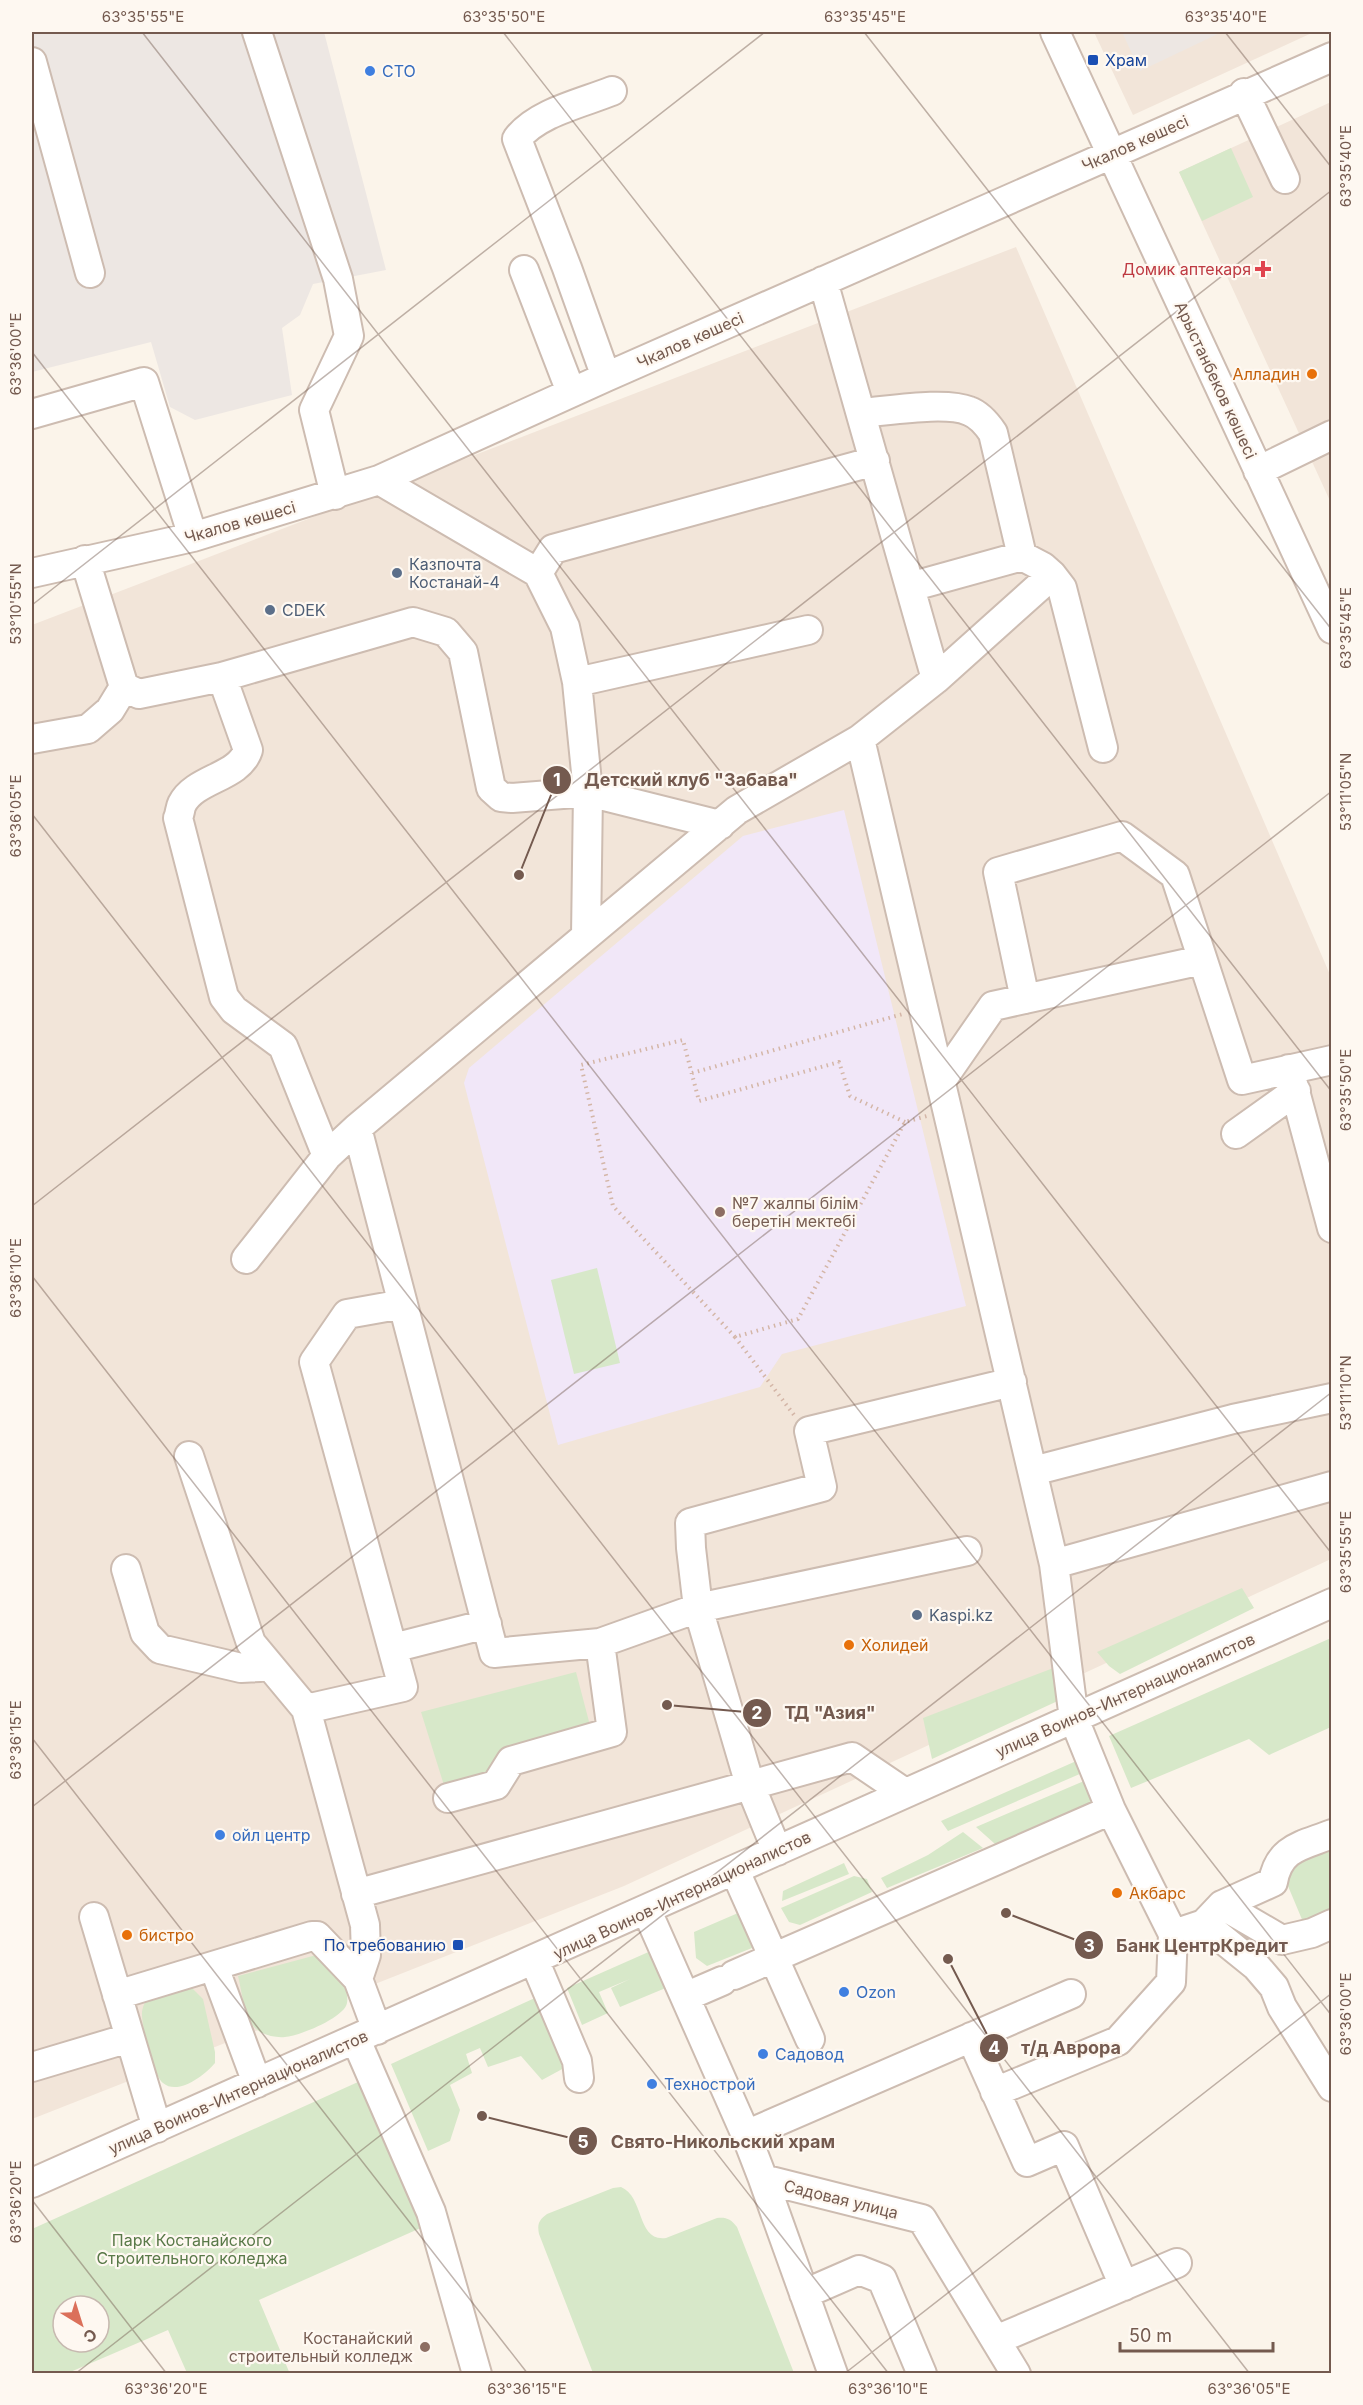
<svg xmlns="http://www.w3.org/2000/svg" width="1363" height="2405" font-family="Inter,sans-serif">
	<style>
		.residential { fill: #f2e5d9 }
		.industrial { fill: #ede7e3 }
		.education { fill: #f1e7f8 }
		.green { fill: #d7e8c9; fill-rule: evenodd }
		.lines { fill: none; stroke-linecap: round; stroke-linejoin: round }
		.minor-casing { stroke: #cdbcb1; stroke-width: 32 }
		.path { stroke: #d4b6a7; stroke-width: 4; stroke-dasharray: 1.5 4.5; stroke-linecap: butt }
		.minor { stroke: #fff; stroke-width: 28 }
		.ticks { fill: none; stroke: #745a4f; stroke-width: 1.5; stroke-opacity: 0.45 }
		.transit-dot { fill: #1a4fb4; stroke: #fef8f1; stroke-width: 2 }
		.shop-dot { fill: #3f7fe0; stroke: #fef8f1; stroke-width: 2 }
		.health-dot { fill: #e0444e; stroke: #fef8f1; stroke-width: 2 }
		.food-dot { fill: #e8710a; stroke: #fef8f1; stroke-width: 2 }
		.service-dot { fill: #5c6f8a; stroke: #fef8f1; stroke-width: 2 }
		.education-dot { fill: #8d6e63; stroke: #fef8f1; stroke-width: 2 }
		.labels { text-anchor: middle; stroke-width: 4.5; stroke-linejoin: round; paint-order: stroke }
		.transit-label { font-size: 16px; fill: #164399; stroke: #fef8f1; text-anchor: start }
		.shop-label { font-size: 16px; fill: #366cbe; stroke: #fef8f1; text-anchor: start }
		.street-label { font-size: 16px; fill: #745a4f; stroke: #fef8f1 }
		.health-label { font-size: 16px; fill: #be3a42; stroke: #fef8f1; text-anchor: end }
		.food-label { font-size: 16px; fill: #c56008; stroke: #fef8f1; text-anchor: start }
		.service-label { font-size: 16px; fill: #4e5e75; stroke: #fef8f1; text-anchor: start }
		.education-label { font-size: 16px; fill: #785e54; stroke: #fef8f1; text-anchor: start }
		.park-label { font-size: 16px; fill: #597948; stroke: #fef8f1 }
		.leader { fill: none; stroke: #745a4f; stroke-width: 2 }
		.callout-dot { fill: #745a4f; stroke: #fef8f1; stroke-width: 2 }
		.mark-label { font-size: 18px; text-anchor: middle; font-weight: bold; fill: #fff }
		.callout-label { font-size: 18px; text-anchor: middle; font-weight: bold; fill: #745a4f; stroke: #fef8f1; stroke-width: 4.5; stroke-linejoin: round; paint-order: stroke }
		.neatline { fill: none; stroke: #745a4f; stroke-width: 2 }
		.ticks-label { font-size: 15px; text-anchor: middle; fill: #745a4f }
	</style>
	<rect width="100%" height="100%" fill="#fbf4ea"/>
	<path class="residential" d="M1094,32H1314L1133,115Z
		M1331,102V503L1179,172Z
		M1016,247L1331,977V1559L624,1886L32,2119V625Z"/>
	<path class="industrial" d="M32,32H324L386,270L313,284L300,315L282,328L292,395L195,420L170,407L151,342L32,372Z
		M1122,32H1222L1140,71Z"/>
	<path class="education" d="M844,810L966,1306L782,1354L760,1387L558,1445L464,1083L469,1068L743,836Z"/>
	<path class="green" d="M1231,148L1253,197L1202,221L1179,172Z
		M597,1268L620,1363L574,1374L551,1280Z
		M1242,1588L1254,1608L1120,1674L1109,1666L1097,1652Z
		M1331,1638V1727L1269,1755L1249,1739L1131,1788L1109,1736Z
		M1077,1659L1062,1699L932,1759L923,1718Z
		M576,1672L592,1733L493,1781L448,1798L421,1712Z
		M1083,1758L1089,1770L948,1831L941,1821Z
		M1091,1778L1103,1807L1004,1852L976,1827Z
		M963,1832L983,1848L887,1888L881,1878L928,1855Z
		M1331,1845V1919L1306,1929L1280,1867Z
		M844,1863L849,1874L782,1901L783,1891Z
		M854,1876L867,1879L872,1892L800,1925L789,1922L781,1908Z
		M752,1907L757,1946L707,1966L696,1958L694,1932Z
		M653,1950L668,1987L620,2007L611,1988L630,1979L599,1992L608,2013L582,2025L567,1988Z
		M324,1953C332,1966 350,1987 347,2003C345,2017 300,2036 285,2037C276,2038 262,2035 255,2028C244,2017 242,1991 238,1976Z
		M192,1988L203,1999L215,2052V2063C205,2075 178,2096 163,2083C153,2075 141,2024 142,2012C143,2006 144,2004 147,1999Z
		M548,1992L577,2061L542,2080L521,2056L488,2067L480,2048L466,2054L472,2073L450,2085L460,2110L450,2141L428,2151L391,2064Z
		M358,2082L372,2088L434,2222L259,2300L290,2374L187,2373L168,2330L68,2373H32V2229ZM63,2306H99V2342H63Z
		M621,2187C645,2197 636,2242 666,2238L717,2218C726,2217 731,2219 737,2227L794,2373H593L539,2234C537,2224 539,2220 547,2214L613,2188Z"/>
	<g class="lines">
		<g class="minor-casing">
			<path id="minor" d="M257,32L338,279L349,336L314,410L335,495
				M1055,32L1332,629
				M32,62L90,273
				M1244,93L1285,179
				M524,270L571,392
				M823,281L936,679
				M606,377L567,268L517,139C536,113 582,103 612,91
				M861,413C889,411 945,401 969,411C980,415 987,424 993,433L1022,556
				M32,414L144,382L193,537
				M1258,471L1332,435
				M379,480L538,573L565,627L577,682L588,792L586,936
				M85,560L124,687L139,694L222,677L413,622L446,632L463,652L491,788L501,797L512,798L588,792L720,825
				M32,573L193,537L379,480L606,377L1332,57
				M538,573L553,549L875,461
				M910,587L1022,556L1043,567L1052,575L1062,588L1103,748
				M222,677L248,750C239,778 195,778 182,804C180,808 180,814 178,818L224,997L234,1010L283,1046L327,1156
				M577,682L808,630
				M32,739L88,729L110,710L124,687
				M860,739L1054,1564L1074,1719L1111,1810L1173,1934L1171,1982L1118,2041L995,2092
				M1025,999L998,872L1122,836L1175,875L1242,1080L1332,1060
				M1289,1069L1332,1228
				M941,1081L993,1006L1202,960
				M357,1128L494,1653L600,1643L698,1608L967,1551
				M1236,1134L1296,1091
				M246,1259L327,1156L357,1128L737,810L860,739L936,679L1052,575
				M189,1456L251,1643L306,1709
				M1033,1471L1233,1419L1332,1398
				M1054,1564L1332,1486
				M126,1569L145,1633L160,1649L241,1668L260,1667L266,1663
				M393,1648L487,1624
				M448,1798L496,1785L511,1761L612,1732L600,1643
				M777,1851L750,1785L698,1608L691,1548L690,1523L822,1487L809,1431L1012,1382
				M735,1871L810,2039
				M356,1894L852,1757L905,1793
				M1222,1905L1282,1940L1312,1933L1332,1924
				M647,1911L746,2135L763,2179L922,2219L1016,2374
				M94,1917L157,2128
				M1204,1924L1256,1966L1274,1987L1282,2007L1332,2087
				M1186,1930L1204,1924L1222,1905L1273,1882C1279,1847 1302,1846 1332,1834
				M535,1962L577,2061L579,2078
				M214,1967L257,2083
				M734,1975L1111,1810
				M117,1995L312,1936H317L358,1979
				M685,1997L722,1981
				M377,2030L358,1979L366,1955L365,1925L306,1709L403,1687L314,1362L347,1314L403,1304
				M971,2037L1027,2162L1064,2146L1124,2286
				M356,2040L431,2212L477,2374
				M32,2067L129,2038
				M746,2135L1071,1994
				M763,2179L833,2374
				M32,2183C466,1993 899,1798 1332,1603
				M804,2294L859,2270L882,2279L922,2374
				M996,2340L1177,2263"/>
		</g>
		<path class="path" d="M692,1073L903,1014
			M905,1122L850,1096L839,1062L699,1101L683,1040L581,1065L613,1206L735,1337L798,1319L905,1122L927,1116
			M735,1337L794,1415"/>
		<use href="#minor" class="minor"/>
	</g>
	<path class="ticks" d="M142,32L1332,1554M503,32L1332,1092M864,32L1332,630M1225,32L1332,168M32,352L1332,2016M32,605L765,32M32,814L1250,2374M32,1206L1332,190M32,1276L889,2374M32,1738L528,2374M32,1807L1332,791M32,2200L167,2374M75,2374L1332,1392M844,2374L1332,1993"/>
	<g class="transit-dot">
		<rect x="1087" y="54" width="12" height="12" rx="3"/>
		<rect x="452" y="1939" width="12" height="12" rx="3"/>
	</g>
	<g class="shop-dot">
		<circle cx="370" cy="71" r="6"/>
		<circle cx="220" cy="1835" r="6"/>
		<circle cx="844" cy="1992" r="6"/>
		<circle cx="763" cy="2054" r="6"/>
		<circle cx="652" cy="2084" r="6"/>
	</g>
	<path class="health-dot" d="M1260 260h6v6h6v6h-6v6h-6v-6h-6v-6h6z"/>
	<g class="food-dot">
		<circle cx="1312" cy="374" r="6"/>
		<circle cx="849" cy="1645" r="6"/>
		<circle cx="1117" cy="1893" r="6"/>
		<circle cx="127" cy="1935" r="6"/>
	</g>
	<g class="service-dot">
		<circle cx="397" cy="573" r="6"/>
		<circle cx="270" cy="610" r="6"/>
		<circle cx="917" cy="1615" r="6"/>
	</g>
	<g class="education-dot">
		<circle cx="720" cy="1212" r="6"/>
		<circle cx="425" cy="2347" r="6"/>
	</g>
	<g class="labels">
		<g class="transit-label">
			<text x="1105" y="66">Храм</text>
			<text x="446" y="1951" text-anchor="end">По требованию</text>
		</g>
		<g class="shop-label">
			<text x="382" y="77">СТО</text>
			<text x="232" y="1841">ойл центр</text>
			<text x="856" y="1998">Ozon</text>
			<text x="775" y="2060">Садовод</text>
			<text x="664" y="2090">Технострой</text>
		</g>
		<g class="street-label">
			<text transform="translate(1135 143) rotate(-24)" y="6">Чкалов көшесі</text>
			<text transform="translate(690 340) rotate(-24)" y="6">Чкалов көшесі</text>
			<text transform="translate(1216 380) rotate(65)" y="6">Арыстанбеков көшесі</text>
			<text transform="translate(240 522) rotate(-16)" y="6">Чкалов көшесі</text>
			<text transform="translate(1125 1695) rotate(-24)" y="6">улица Воинов-Интернационалистов</text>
			<text transform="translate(682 1895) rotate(-25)" y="6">улица Воинов-Интернационалистов</text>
			<text transform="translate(238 2092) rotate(-24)" y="6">улица Воинов-Интернационалистов</text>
			<text transform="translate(841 2199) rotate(14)" y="6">Садовая улица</text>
		</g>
		<g class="health-label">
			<text x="1251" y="275">Домик аптекаря</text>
		</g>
		<g class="food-label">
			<text x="1300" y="380" text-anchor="end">Алладин</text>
			<text x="861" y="1651">Холидей</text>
			<text x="1129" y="1899">Акбарс</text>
			<text x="139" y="1941">бистро</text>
		</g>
		<g class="service-label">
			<text x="409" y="570">Казпочта<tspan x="409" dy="18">Костанай-4</tspan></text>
			<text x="282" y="616">CDEK</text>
			<text x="929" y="1621">Kaspi.kz</text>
		</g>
		<g class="education-label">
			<text x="732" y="1209">№7 жалпы білім<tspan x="732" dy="18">беретін мектебі</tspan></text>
			<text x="413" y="2344" text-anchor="end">Костанайский<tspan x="413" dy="18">строительный колледж</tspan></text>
		</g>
		<g class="park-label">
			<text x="192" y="2246">Парк Костанайского<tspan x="192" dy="18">Строительного коледжа</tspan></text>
		</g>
	</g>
	<path class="leader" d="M519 875L557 780M667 1705L757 1713M1006 1913L1089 1945M948 1959L994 2048M482 2116L583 2141"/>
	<g class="callout-dot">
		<circle cx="519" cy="875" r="6"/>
		<circle cx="667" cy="1705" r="6"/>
		<circle cx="1006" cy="1913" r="6"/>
		<circle cx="948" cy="1959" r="6"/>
		<circle cx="482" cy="2116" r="6"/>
		<circle cx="557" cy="780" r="15"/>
		<circle cx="757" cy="1713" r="15"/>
		<circle cx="1089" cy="1945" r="15"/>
		<circle cx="994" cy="2048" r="15"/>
		<circle cx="583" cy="2141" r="15"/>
	</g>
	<g class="mark-label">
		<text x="557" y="786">1</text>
		<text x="757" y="1719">2</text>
		<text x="1089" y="1952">3</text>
		<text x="994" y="2054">4</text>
		<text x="583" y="2148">5</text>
	</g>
	<g class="callout-label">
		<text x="691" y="786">Детский клуб "Забава"</text>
		<text x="830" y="1719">ТД "Азия"</text>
		<text x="1202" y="1952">Банк ЦентрКредит</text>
		<text x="1071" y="2054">т/д Аврора</text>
		<text x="723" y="2148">Свято-Никольский храм</text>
	</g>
	<rect width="1363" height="2405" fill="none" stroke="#fef8f1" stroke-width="66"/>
	<g transform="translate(81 2324) rotate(142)"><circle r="28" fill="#fef8f1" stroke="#c7b9b0" stroke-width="1.5"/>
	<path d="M0-4.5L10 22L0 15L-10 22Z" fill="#db705a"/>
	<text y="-9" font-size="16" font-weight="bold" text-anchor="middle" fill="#745a4f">С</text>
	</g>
	<path d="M1120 2342v9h153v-9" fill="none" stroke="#745a4f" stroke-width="3"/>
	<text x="1129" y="2342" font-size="18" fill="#745a4f" stroke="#fef8f1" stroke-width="4.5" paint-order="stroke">50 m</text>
	<rect x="33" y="33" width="1297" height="2339" class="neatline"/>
	<g class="ticks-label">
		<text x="143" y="22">63°35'55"E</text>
		<text x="504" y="22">63°35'50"E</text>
		<text x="865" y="22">63°35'45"E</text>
		<text x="1226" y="22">63°35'40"E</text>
		<text transform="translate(1346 166) rotate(-90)" y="5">63°35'40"E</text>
		<text transform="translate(16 354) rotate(-90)" y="5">63°36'00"E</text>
		<text transform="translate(16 604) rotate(-90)" y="5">53°10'55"N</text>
		<text transform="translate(1346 628) rotate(-90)" y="5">63°35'45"E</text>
		<text transform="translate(1346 792) rotate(-90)" y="5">53°11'05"N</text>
		<text transform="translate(16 816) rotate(-90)" y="5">63°36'05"E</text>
		<text transform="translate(1346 1090) rotate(-90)" y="5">63°35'50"E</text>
		<text transform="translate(16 1278) rotate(-90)" y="5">63°36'10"E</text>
		<text transform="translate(1346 1393) rotate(-90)" y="5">53°11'10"N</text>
		<text transform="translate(1346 1552) rotate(-90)" y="5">63°35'55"E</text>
		<text transform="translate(16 1740) rotate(-90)" y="5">63°36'15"E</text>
		<text transform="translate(1346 2014) rotate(-90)" y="5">63°36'00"E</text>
		<text transform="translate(16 2202) rotate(-90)" y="5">63°36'20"E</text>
		<text x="166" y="2394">63°36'20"E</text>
		<text x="527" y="2394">63°36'15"E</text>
		<text x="888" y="2394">63°36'10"E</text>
		<text x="1249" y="2394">63°36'05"E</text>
	</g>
</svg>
